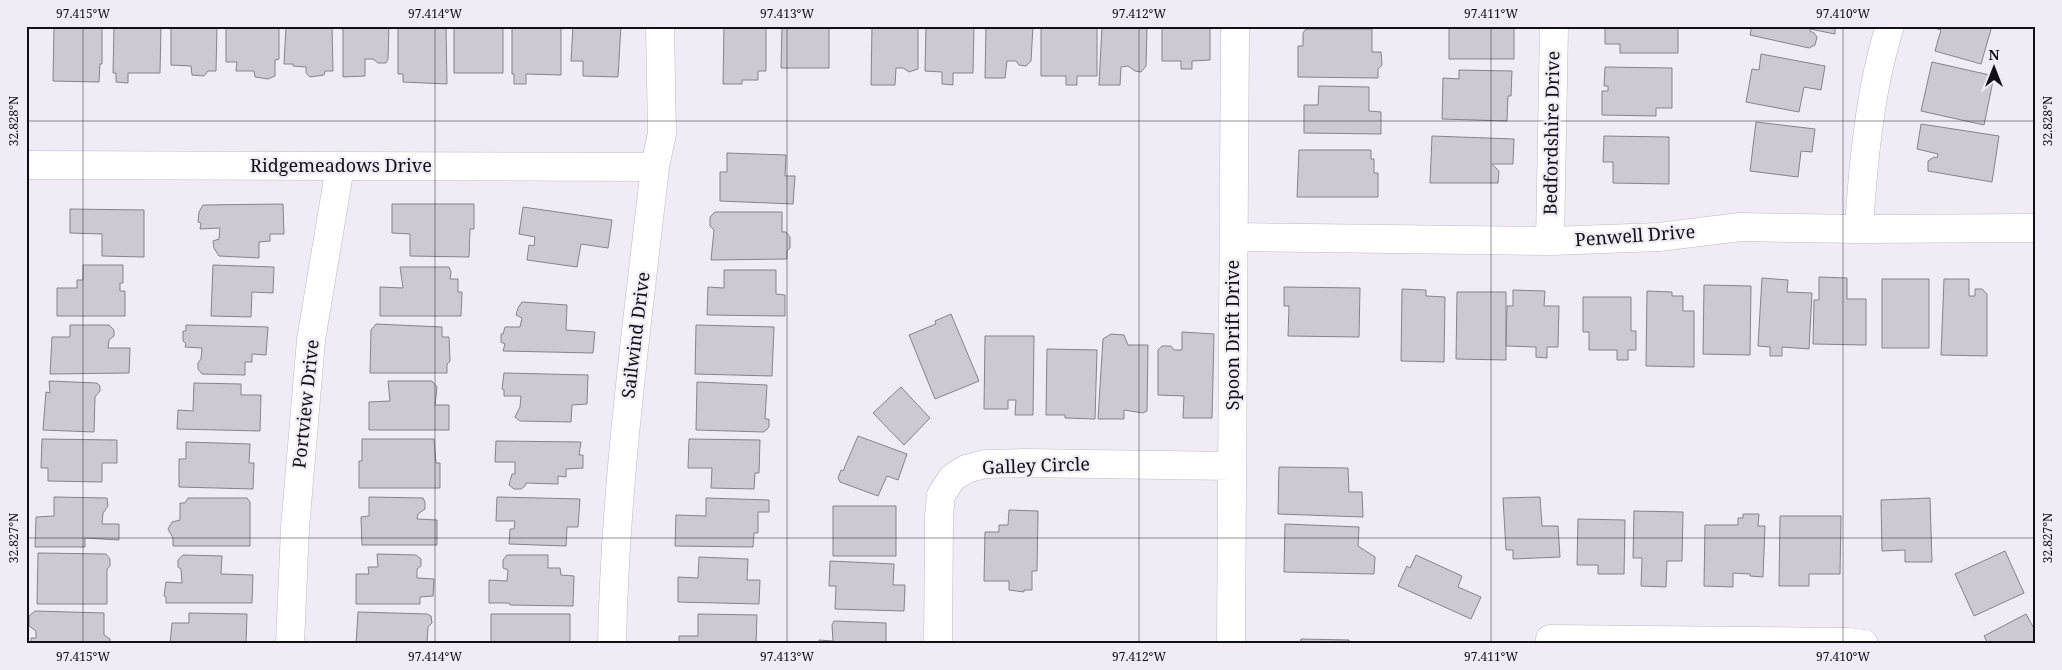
<svg xmlns="http://www.w3.org/2000/svg" width="2062" height="670" font-family="'Noto Serif',serif">
	<style>
		.building { fill: #ccc9d3; stroke: #86838c }
		.lines { fill: none; stroke-linecap: round; stroke-linejoin: round }
		.minor-casing { stroke: #bcbac3; stroke-width: 29 }
		.minor { stroke: #fff; stroke-width: 28 }
		.ticks { fill: none; stroke: #111014; stroke-width: 1; stroke-opacity: 0.45 }
		.labels { text-anchor: middle; stroke-width: 4.5; stroke-linejoin: round; paint-order: stroke }
		.street-label { font-size: 18px; fill: #111014; stroke: #efecf6 }
		.neatline { fill: none; stroke: #111014; stroke-width: 2 }
		.ticks-label { font-size: 12px; text-anchor: middle; fill: #111014 }
	</style>
	<rect width="100%" height="100%" fill="#efecf6"/>
	<path class="building" d="M54,26H102V64H100L99,82L53,81Z
		M114,26H161L160,73H128V83L116,82V73H113Z
		M171,26H217L216,71H208L204,76L192,75L191,66L171,65Z
		M226,26H279V59L275,60V76L268,79L255,77L254,71H236L237,62H226Z
		M286,26H332L333,71H325L324,75L310,77L306,73V67L293,66V64H284Z
		M343,26H389L388,59L386,63H378L373,59H365V76L343,77Z
		M398,26H446L447,84L403,82V74H398Z
		M454,26H503V73H454Z
		M512,26H561V75L526,74V84H514V74H512Z
		M573,26H621L618,77L583,76V61H571Z
		M724,26H766V71H758V80H742V84H723Z
		M782,26H829V68H781Z
		M872,26H918V69L909,72L903,68H896L895,85H871Z
		M926,26H974L973,73H953V85L942,84V72L925,71Z
		M986,26H1033L1031,61L1026,66L1019,65L1016,61H1007L1005,78H985Z
		M1041,26H1097V76H1077V85H1066V76H1041Z
		M1102,26H1147L1146,66L1141,72L1135,71L1128,66L1121,67L1120,85H1099Z
		M1162,26H1210V60L1192,61V69H1181V61H1162Z
		M1449,26H1514V59H1449Z
		M1603,26H1678V53H1620V44H1605V27Z
		M1752,26H1835V34L1810,29V31L1814,33L1817,37L1815,45L1809,48L1750,35Z
		M1938,26H1992L1981,64L1935,51L1941,30L1937,29Z
		M1306,29H1372V52H1381L1382,65L1378,69V78L1298,77V46H1303V33Z
		M1761,54L1825,66L1821,90L1804,87L1799,112L1746,102L1752,69L1759,70Z
		M1932,62L1994,76L1984,125L1921,111Z
		M1605,67L1672,68V108H1656V116L1602,115V91H1608V86H1604Z
		M1459,70L1512,71L1511,96H1508L1507,121L1442,119L1443,78L1459,79Z
		M1319,86L1369,87V111L1381,112V134L1304,133V105H1318Z
		M1756,122L1815,129L1812,152L1801,151L1798,177L1750,171Z
		M1921,124L1999,136L1992,182L1928,171V161L1934,157L1937,158L1938,154L1917,149Z
		M1432,136L1514,139L1513,164H1492L1499,171L1498,183H1430Z
		M1604,136L1669,137V184L1613,183V162H1603Z
		M1299,150H1371V159H1374V173H1378V197H1297Z
		M727,153L786,155L785,176H795L793,204L720,201V172H727Z
		M283,204L284,234H270V241L259,242V258L219,256L214,248L213,241L219,239L220,228L200,229L201,223L198,222L199,212L203,205Z
		M392,204H474V229H470L469,257L410,256V234L392,233Z
		M523,207L612,220L608,248L581,244L577,267L527,260L529,245L534,246L535,237L519,234Z
		M70,209L144,210V257L102,256V234L70,233Z
		M715,212H782V232H786L790,237V248L787,251V259L711,260L714,230L710,226V217Z
		M83,265H123V283H120V291H125V316H57V288H77V280H83Z
		M213,265L274,267L273,293L252,292L251,317L211,316Z
		M400,267H449L451,272L450,279H458V292H462L461,316H380V287L403,288Z
		M724,270H776V294L785,295V316L707,315L708,287L724,288Z
		M1819,277L1847,278V299H1866V345L1813,344L1814,300H1819Z
		M1762,278L1788,280L1787,292L1812,293L1809,349L1782,347V356H1770V347L1758,346Z
		M1882,279H1929V348H1882Z
		M1944,279H1969V296H1975V289H1982L1987,294V356L1941,355Z
		M1704,285L1751,286L1750,355L1703,354Z
		M1284,287L1360,288L1359,337L1288,336L1289,306H1284Z
		M1402,289L1426,290V296L1445,297L1444,362L1401,361Z
		M1513,290L1545,291L1544,306H1559L1558,347H1547V358L1536,357V347L1506,346L1507,306H1513Z
		M1647,291L1672,292V296H1683V311H1694V367L1646,366Z
		M1457,292H1506V360L1456,359Z
		M1583,297H1631V331H1636V350H1628V360H1617V350H1589V332H1583Z
		M522,302L567,305L566,330L595,332L593,353L503,351L505,344L501,342V334H503L505,327H520L522,318L516,315L518,308Z
		M951,314L979,381L935,399L909,335L936,324L935,321Z
		M376,324L442,327V337H449L450,361L447,364V373H370L371,330Z
		M70,325H109L114,330V336L109,340L108,348H130L129,373L50,374L52,337H70Z
		M186,325L268,327L266,355L252,354V362H245V375L202,374L198,369V363L201,359L202,348L185,347L186,344L183,341V331H186Z
		M696,325L774,327L772,376L695,374Z
		M1182,332L1214,334L1212,418H1183L1184,396L1158,395V350L1162,346H1171L1174,350H1182Z
		M1111,334L1124,335L1128,345H1148L1147,411L1143,413L1124,410V419H1098L1103,339Z
		M985,336H1034L1033,415H1015L1016,400H1008V409H984Z
		M1047,349L1097,350L1095,419L1065,418V415H1046Z
		M504,373L588,375L587,404L572,405L571,422L520,421L515,417L520,407L521,396H504V390L502,389Z
		M49,381L97,383L100,386V391L95,397L94,432L43,430L46,392L50,393Z
		M388,381H432L437,387L435,405H449V430H369V402L390,401Z
		M697,382L767,385L765,419H769V427L764,432L696,430Z
		M194,383L241,384V395H261L260,431L177,429L178,410L193,411Z
		M901,387L930,418L904,445L873,413Z
		M858,436L907,454L898,480L887,476L878,496L840,482L838,478L841,470L843,471Z
		M42,439L117,440V463H102V482L48,481V468H41Z
		M362,439H434L436,463H440V488H359V461H362Z
		M689,439L760,440L759,473H755L754,489L711,488L712,468H688Z
		M496,441L581,442L579,455H583V468L566,469V477L558,476V484L526,483L525,486L521,489H514L509,485L512,474H515V462H495Z
		M186,442L250,444L249,463H254L253,489L179,487V459H186Z
		M1279,467L1348,468L1349,492H1362L1363,517L1278,514Z
		M54,497L107,498L108,506L103,513L102,524H119V540L85,538V547H35L36,517L54,516Z
		M369,497L423,498L425,502V509L418,514L417,519L437,520V545H362L361,517L369,516Z
		M497,497L580,499L578,527H567L566,546L509,544L510,529H514L515,521H496Z
		M1540,497L1542,526H1558L1560,557L1513,559V550H1506L1503,498Z
		M188,498H247L250,502V546H173V538L168,529L172,522L180,520V503H185Z
		M706,498L769,500V512H758V533H754L753,547L675,546L676,515L706,516Z
		M1930,498L1932,562H1905V550L1882,551L1881,500Z
		M833,506H896V556H833Z
		M1009,510L1038,511L1037,571H1032V590H1024V592L1009,590V581H984L985,532H999V525H1008Z
		M1634,511L1683,512L1682,561H1667L1666,587L1641,586L1642,558H1633Z
		M1743,514H1759L1758,526H1765L1763,577L1750,576V574L1733,573V587L1704,586L1705,525H1738V518H1743Z
		M1780,516H1841L1840,574H1809V586H1779Z
		M1578,519L1625,520L1624,574H1598V565H1577Z
		M1285,524L1359,527L1358,546L1375,557L1374,574L1284,572Z
		M2005,551L2024,593L1974,616L1955,574Z
		M38,553L106,554L110,559V566L107,569V604H37Z
		M377,554L416,555L421,559V566L417,569V578L434,579L433,596L420,597V604H356V574H369L368,567H378Z
		M183,555L222,556L221,574L253,575L252,603H166V597L164,596L166,582L182,583L181,569L178,567V560Z
		M507,555H548V568H560L561,575L574,576L573,606L510,605L509,603H489V580L507,581L508,570L503,568V560Z
		M1416,555L1462,576L1458,587L1481,597L1471,619L1398,586L1407,566L1410,568Z
		M699,557L748,559L747,580H760L759,604L678,602V577L698,578Z
		M830,561L894,564L893,585H905L904,611L835,609L836,586H829Z
		M35,611L104,613V635L110,639V644H31V638H36V631L29,626V616Z
		M358,612L427,614L431,616L432,623L428,627L427,644H356Z
		M189,613L247,614L246,644H170L172,623H189Z
		M491,614H570V642L491,644Z
		M698,614L757,615L756,644H679V636H698Z
		M2026,614L2036,632V644H1988L1984,636Z
		M834,621L886,623V642L907,644H819V640L833,641L832,625Z
		M1301,639L1349,640V644H1300Z"/>
	<g class="lines">
		<g class="minor-casing">
			<path id="minor" d="M26,165L655,167
				M1859,229C1863,164 1870,88 1890,26
				M1234,237L1550,241L1659,237L1740,227L1859,229L2036,228
				M1550,241L1554,26
				M1550,639L1849,642L1864,644
				M290,644L295,528L311,340L340,167
				M612,644C615,484 637,326 655,167L662,133L660,26
				M938,644L939,516L941,495L952,478L966,469L985,464L1023,463L1232,466
				M1231,644L1235,26"/>
		</g>
		<use href="#minor" class="minor"/>
	</g>
	<path class="ticks" d="M83,26V644M435,26V644M787,26V644M1139,26V644M1491,26V644M1843,26V644M26,121H2036M26,538H2036"/>
	<g class="labels">
		<g class="street-label">
			<text transform="translate(1552 133) rotate(-89)" y="6">Bedfordshire Drive</text>
			<text x="341" y="172">Ridgemeadows Drive</text>
			<text transform="translate(1635 236) rotate(-4)" y="6">Penwell Drive</text>
			<text transform="translate(636 335) rotate(-83)" y="6">Sailwind Drive</text>
			<text transform="translate(1233 335) rotate(-90)" y="6">Spoon Drift Drive</text>
			<text transform="translate(306 404) rotate(-84)" y="6">Portview Drive</text>
			<text transform="translate(1036 466) rotate(-2)" y="6">Galley Circle</text>
		</g>
	</g>
	<rect width="2062" height="670" fill="none" stroke="#efecf6" stroke-width="55"/>
	<g transform="translate(1994 68)" stroke="#efecf6" stroke-width="4" paint-order="stroke">
	<path d="M0-4L9 19L0 12L-9 19Z" fill="#111014"/>
	<text y="-8" font-size="14" font-weight="bold" text-anchor="middle" fill="#111014">N</text>
	</g>
	<rect x="28" y="28" width="2006" height="614" class="neatline"/>
	<g class="ticks-label">
		<text x="83" y="18">97.415°W</text>
		<text x="435" y="18">97.414°W</text>
		<text x="787" y="18">97.413°W</text>
		<text x="1139" y="18">97.412°W</text>
		<text x="1491" y="18">97.411°W</text>
		<text x="1843" y="18">97.410°W</text>
		<text transform="translate(14 121) rotate(-90)" y="4">32.828°N</text>
		<text transform="translate(2048 121) rotate(-90)" y="4">32.828°N</text>
		<text transform="translate(14 538) rotate(-90)" y="4">32.827°N</text>
		<text transform="translate(2048 538) rotate(-90)" y="4">32.827°N</text>
		<text x="83" y="661">97.415°W</text>
		<text x="435" y="661">97.414°W</text>
		<text x="787" y="661">97.413°W</text>
		<text x="1139" y="661">97.412°W</text>
		<text x="1491" y="661">97.411°W</text>
		<text x="1843" y="661">97.410°W</text>
	</g>
</svg>
